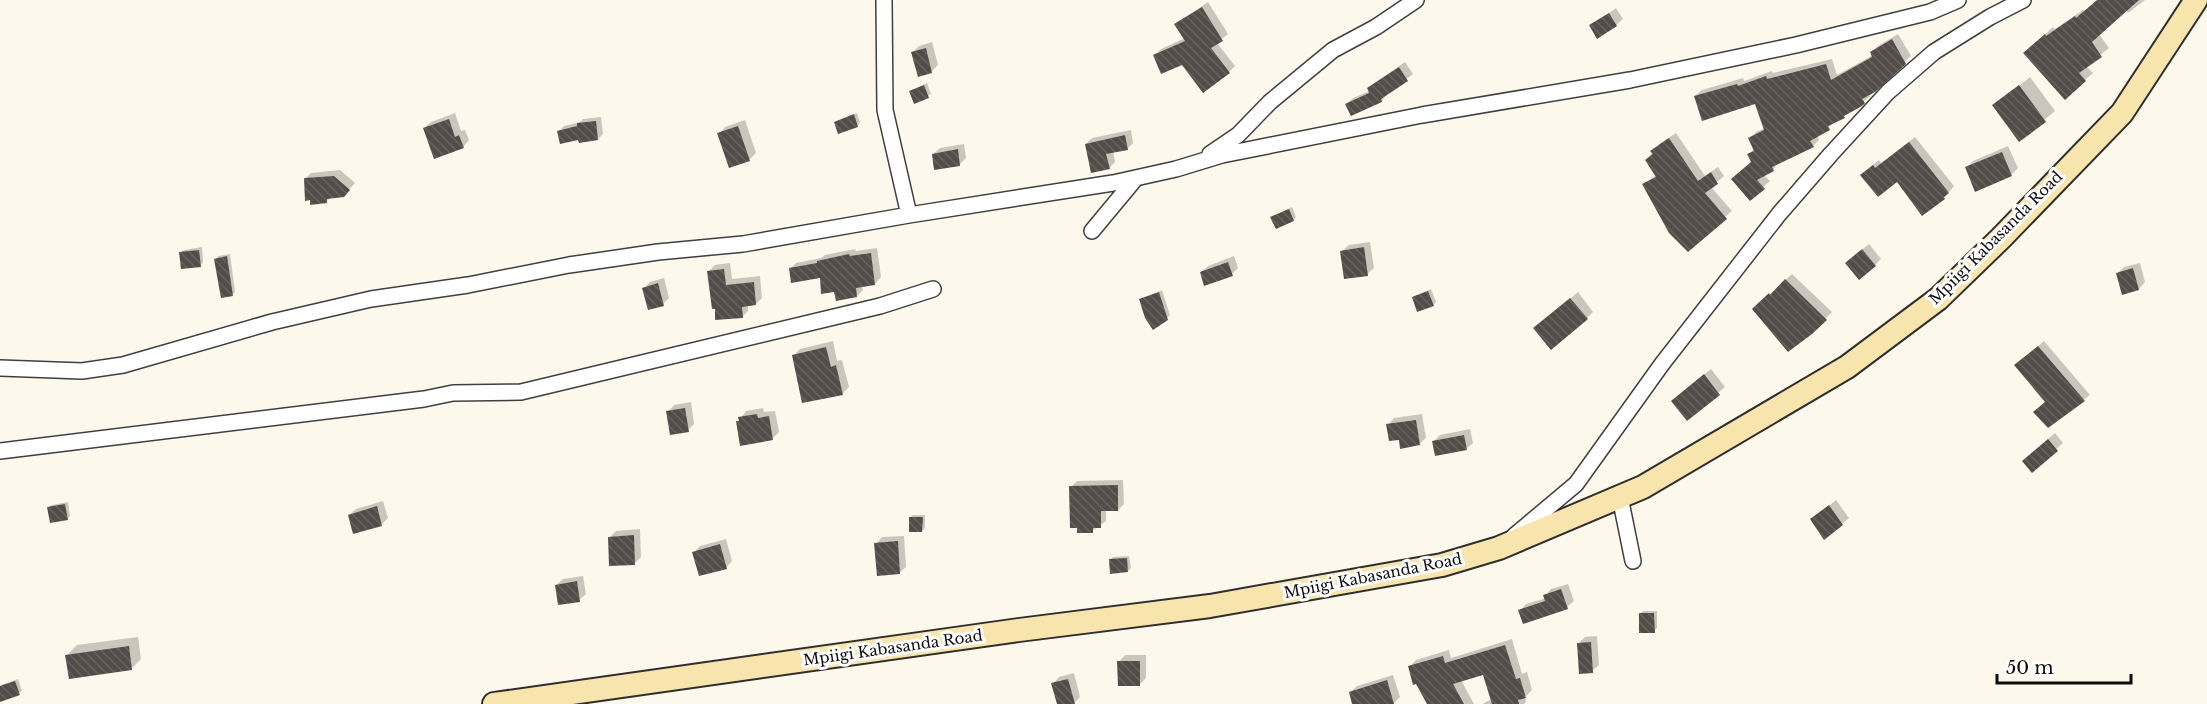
<svg xmlns="http://www.w3.org/2000/svg" width="2207" height="704" font-family="'Libre Baskerville',serif">
	<style>
		.shadow { fill: #0003 }
		.building { fill: url(#building-back-hatch) }
		.lines { fill: none; stroke-linecap: round; stroke-linejoin: round }
		.street-casing { stroke: #3f3f3f; stroke-width: 18 }
		.secondary-casing { stroke: #2e2e2e; stroke-width: 26 }
		.street { stroke: #fff; stroke-width: 15 }
		.secondary { stroke: #f7e5ad; stroke-width: 22 }
		.labels { text-anchor: middle; stroke-width: 6; stroke-linejoin: round; paint-order: stroke }
		.street-label { font-size: 15px; fill: #0c0c0c; stroke: #fff }
	</style>
	<defs>
		<pattern id="building-back-hatch" width="6" height="6" patternUnits="userSpaceOnUse" patternTransform="scale(1.5)"><rect width="6" height="6" fill="#534c49"/><path d="M-1 5l2 2M0 0l6 6M5-1l2 2" fill="none" stroke="#67615f"/></pattern>
	</defs>
	<rect width="100%" height="100%" fill="#fdf8ec"/>
	<path class="shadow" d="M2098,0H2145L2128,13L2126,10L2099,34L2109,48L2086,66L2093,73L2085,80L2033,45L2053,27L2055,29L2083,10L2085,12Z
		M1208,2L1228,34L1217,43L1235,66L1229,72L1182,63L1155,55L1161,49L1185,38L1176,24Z
		M1616,8L1623,19L1616,25L1591,26Z
		M1898,34L1911,56L1869,93L1870,96L1861,104L1817,135L1819,140L1813,146L1779,162L1773,170L1764,175L1770,181L1750,199L1753,162L1749,154L1754,149L1750,138L1756,132L1765,128L1756,102L1695,96L1702,90L1743,78L1744,81L1772,71L1773,73L1832,59L1837,75L1873,55L1872,52L1878,46Z
		M932,42L938,65L932,71L919,75L913,52L919,46Z
		M1405,62L1413,74L1387,93L1382,101L1347,104L1353,98L1370,91L1369,89L1375,83Z
		M2030,77L2055,111L2020,140L1994,106Z
		M927,83L931,94L915,102L911,91Z
		M455,113L461,131L465,130L469,140L463,147L424,128L431,122Z
		M857,113L860,123L857,126L835,122Z
		M601,117L603,134L598,139L580,138L559,131L564,126L580,122L583,119Z
		M745,120L756,153L750,159L730,166L719,134L725,127Z
		M1131,130L1133,143L1127,149L1113,151L1115,162L1109,168L1086,144L1092,138Z
		M1676,133L1705,176L1718,167L1724,176L1711,187L1732,211L1688,250L1644,184L1656,175L1646,160L1659,144Z
		M1915,137L1954,186L1944,198L1868,169L1879,160L1881,163Z
		M964,144L966,158L960,164L933,154L940,148Z
		M2008,146L2018,168L2011,175L1966,168L1973,161Z
		M340,170L355,183L343,196L331,197L326,202L305,179L311,173Z
		M1292,207L1296,217L1294,220L1272,217Z
		M1370,242L1374,268L1367,274L1342,251L1349,245Z
		M1869,244L1881,259L1875,265L1853,257Z
		M202,247L203,263L200,265L181,252L184,250Z
		M877,248L881,277L875,284L862,285L863,290L857,296L836,291L821,276L790,269L796,263L821,258L825,255L855,249L856,251Z
		M230,254L235,292L232,295L216,259L218,256Z
		M1234,256L1238,268L1232,274L1201,272L1208,266Z
		M730,263L732,279L760,276L762,298L756,304L748,305V311L742,317L716,307L709,271L715,265Z
		M2140,263L2145,282L2139,289L2117,274L2124,267Z
		M1792,274L1832,312L1811,333L1754,309Z
		M664,278L669,298L663,304L644,288L650,282Z
		M1431,289L1436,302L1433,305L1413,297Z
		M1162,290L1170,315L1167,318L1141,299Z
		M1578,292L1593,312L1587,318L1542,322Z
		M833,341L837,361L842,360L849,387L843,393L823,399L793,356L800,349Z
		M2044,341L2090,395L2049,426L2046,402L2022,360Z
		M1711,369L1725,387L1688,419L1679,395Z
		M691,402L694,424L688,430L668,412L674,405Z
		M763,408L764,412L775,411L779,432L772,439L738,422L746,411Z
		M1422,414L1426,438L1419,444L1400,438L1388,425L1394,418Z
		M1470,429L1473,443L1466,449L1433,442L1440,435Z
		M2055,433L2063,443L2032,471L2030,455Z
		M1123,480L1124,504L1118,510H1106V521L1092,531L1071,487L1077,481Z
		M1836,500L1849,518L1842,524L1812,520Z
		M383,501L388,518L381,525L349,515L356,509Z
		M68,502L70,516L67,519L49,507L52,505Z
		M913,515H925V528L922,531L910,517Z
		M640,529L641,557L635,563L610,537L616,531Z
		M904,536L906,567L899,573L876,544L882,537Z
		M726,539L732,561L726,568L694,552L700,546Z
		M1129,556L1131,568L1128,571L1110,560L1113,557Z
		M583,576L586,594L579,600L556,585L563,579Z
		M1568,584L1574,601L1567,607L1520,611L1526,604L1546,598L1545,596L1551,589Z
		M1643,611H1657V628L1654,631L1640,614Z
		M1597,636L1599,665L1592,671L1579,643L1585,637Z
		M138,637L141,659L131,669L67,655L77,645Z
		M1512,639L1522,674L1527,672L1532,690L1525,697L1526,702L1524,704H1482L1492,699L1484,673L1461,680L1474,704H1428L1409,667L1416,660L1449,650L1451,658Z
		M1125,655H1146V678L1140,684L1119,662Z
		M1074,673L1080,697L1074,703L1058,704L1053,684L1059,677Z
		M1393,675L1400,697L1393,704H1354L1350,692L1357,686Z
		M18,679L22,691L19,693L0,694L1,685Z"/>
	<path class="building" d="M2097,0H2139L2092,42L2102,57L2079,73L2086,81L2065,100L2023,53L2045,34L2046,36L2075,16L2076,18Z
		M1202,7L1223,41L1211,48L1230,73L1203,93L1182,65L1161,74L1153,55L1185,41L1174,24Z
		M1609,13L1617,26L1597,39L1589,25Z
		M1892,39L1906,64L1875,92L1862,99L1865,103L1862,106L1844,116L1845,118L1828,126L1830,130L1810,141L1814,147L1772,167L1774,171L1757,180L1765,189L1750,201L1731,179L1751,162L1747,154L1754,151L1748,138L1764,130L1755,104L1702,121L1694,96L1737,84L1738,86L1766,76L1767,79L1826,64L1831,80L1872,57L1870,52Z
		M926,48L932,73L918,77L911,52Z
		M1399,67L1408,81L1381,99L1382,102L1351,116L1345,104L1369,93L1367,88Z
		M924,85L929,98L914,104L909,91Z
		M2019,85L2046,122L2019,142L1992,105Z
		M854,114L858,127L838,134L834,122Z
		M449,119L455,137L459,135L464,148L434,159L423,128Z
		M596,121L598,140L579,143L578,140L560,144L557,131L577,126V123Z
		M738,126L750,161L729,168L717,133Z
		M1125,135L1128,150L1106,154L1110,169L1091,173L1085,144Z
		M1669,138L1698,181L1711,172L1718,184L1705,193L1727,219L1688,252L1669,233L1642,184L1656,177L1645,160L1653,154L1650,151Z
		M1909,142L1949,193L1944,197L1945,199L1922,216L1897,182L1878,197L1860,175L1873,165L1875,168Z
		M958,149L960,166L934,170L932,154Z
		M2002,152L2012,176L1975,192L1965,167Z
		M334,176L350,190L344,197L327,199V203L310,205V200L305,201L304,178Z
		M1289,209L1294,221L1276,229L1270,217Z
		M1364,247L1368,276L1344,279L1340,251Z
		M1862,249L1876,266L1859,280L1845,263Z
		M199,250L201,267L181,269L179,252Z
		M871,253L875,285L856,288L857,297L836,301L834,292L821,294L820,278L791,283L789,268L817,263V261L849,254L850,256Z
		M227,256L233,296L221,298L214,259Z
		M1228,262L1233,276L1204,286L1200,272Z
		M2133,268L2139,290L2122,295L2116,273Z
		M724,269L726,285L754,282L756,305L742,307L743,318L715,320V309H712L707,271Z
		M1785,279L1827,320L1812,334L1788,352L1752,309L1769,293L1770,295Z
		M658,283L664,306L648,310L642,288Z
		M1428,291L1434,306L1417,312L1412,297Z
		M1159,292L1168,320L1153,330L1145,318L1139,299Z
		M1570,298L1588,319L1551,350L1533,328Z
		M2038,346L2085,401L2048,428L2033,412L2045,402L2014,365Z
		M826,347L831,367L836,365L843,395L802,403L792,355Z
		M1704,374L1720,395L1687,421L1671,401Z
		M685,408L689,432L670,435L666,411Z
		M757,414L758,418L769,416L773,440L740,446L736,421H739L738,417Z
		M1416,420L1420,445L1400,449L1399,440L1389,441L1386,424Z
		M1464,435L1467,450L1435,456L1432,441Z
		M2048,439L2058,451L2032,473L2022,461Z
		M1118,485V511H1101V528H1093V533H1077V528H1070L1069,486Z
		M65,504L68,520L50,523L47,507Z
		M1829,505L1843,525L1824,540L1810,519Z
		M377,506L382,526L353,534L348,515Z
		M909,517H923L922,532H909Z
		M634,535L635,565L609,566L608,537Z
		M898,541L900,574L877,576L874,543Z
		M720,544L727,569L699,576L692,552Z
		M1127,558L1128,572L1110,574L1109,559Z
		M577,581L580,602L558,605L555,585Z
		M1561,589L1568,609L1523,624L1518,610L1545,601L1543,595Z
		M1639,613H1654L1655,633H1639Z
		M1591,642L1593,673L1579,674L1577,643Z
		M1505,645L1516,679L1520,678L1526,698L1518,700L1519,704H1492L1483,675L1453,684L1464,704H1427L1416,684L1413,685L1408,666L1443,656L1445,663Z
		M129,646L132,670L69,679L65,655Z
		M1117,661H1140V686H1118Z
		M1068,679L1075,704H1057L1051,683Z
		M1387,680L1394,704H1352L1349,692Z
		M15,681L20,695L0,702V686Z"/>
	<g class="lines">
		<g class="street-casing">
			<path id="street" d="M884,0L885,110L909,215
				M1210,154L1238,135L1270,102L1333,50L1376,27L1416,0
				M1092,231L1136,178
				M0,368L82,371L123,365L272,322L371,299L468,285L569,265L658,252L743,244L909,215L1113,183L1176,169L1222,155L1422,115L1630,80L1796,45L1930,12L1958,0
				M0,451L424,399L453,393L521,392L880,306L933,289
				M1620,497L1633,561
				M1514,536L1576,484L1662,364L1779,214L1831,154L1888,92L1934,52L1990,17L2023,0"/>
		</g>
		<g class="secondary-casing">
			<path id="secondary" d="M494,704L1019,630L1210,606L1442,565L1499,548L1643,487L1847,367L1938,299L2001,238L2122,113L2196,0"/>
		</g>
		<use href="#street" class="street"/>
		<use href="#secondary" class="secondary"/>
	</g>
	<g class="labels">
		<g class="street-label">
			<text transform="translate(1996 238) rotate(-45)" y="5">Mpiigi Kabasanda Road</text>
			<text transform="translate(1373 576) rotate(-11)" y="5">Mpiigi Kabasanda Road</text>
			<text transform="translate(893 648) rotate(-8)" y="5">Mpiigi Kabasanda Road</text>
		</g>
	</g>
	<path d="M1997 674v9h134v-9" fill="none" stroke="#0c0c0c" stroke-width="3"/>
	<text x="2006" y="674" font-size="18" fill="#0c0c0c" stroke="#ffffff" stroke-width="4.5" paint-order="stroke">50 m</text>
</svg>
